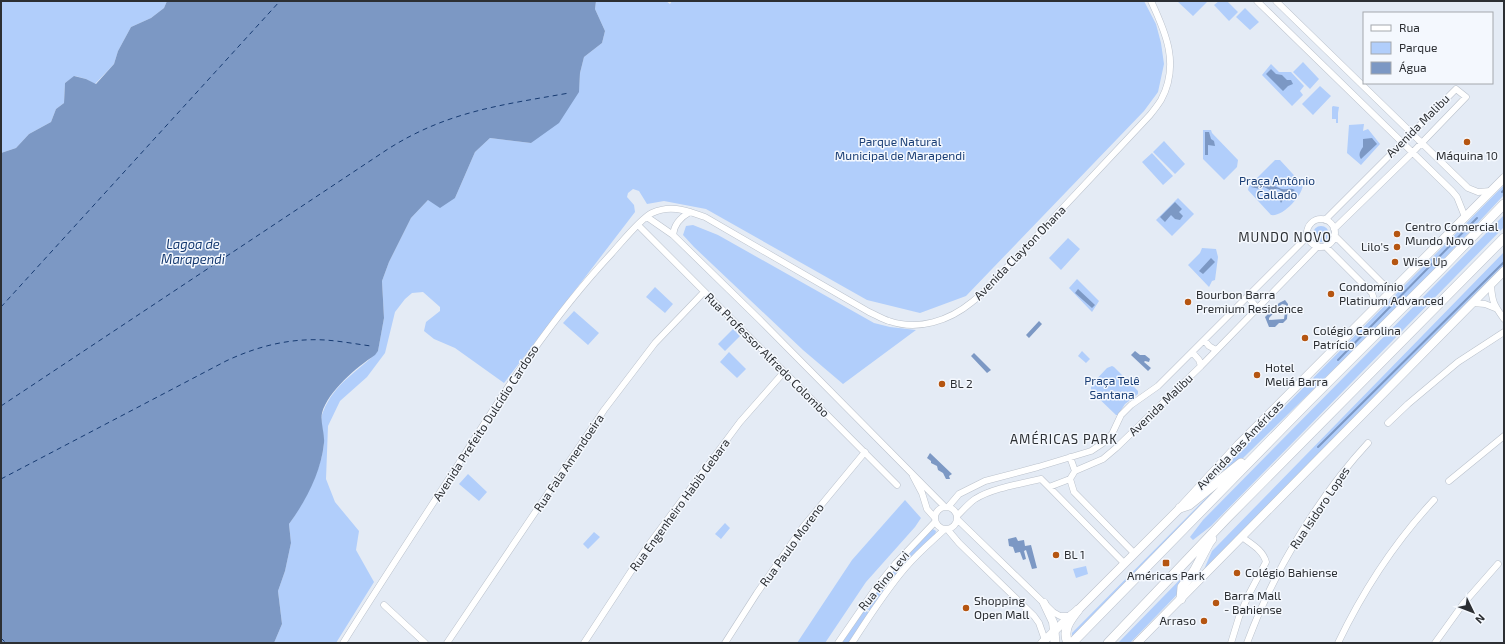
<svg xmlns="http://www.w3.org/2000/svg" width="1505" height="644" font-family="'Exo 2',sans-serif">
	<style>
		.green { fill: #b1cefb }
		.water { fill: #7c98c4; fill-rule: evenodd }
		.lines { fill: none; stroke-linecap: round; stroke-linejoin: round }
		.stream { stroke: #7c98c4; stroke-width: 2 }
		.ferry { stroke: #173b72; stroke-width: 1; stroke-dasharray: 5 4; stroke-linecap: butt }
		.minor-casing { stroke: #bbc2cc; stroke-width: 7 }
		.major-casing { stroke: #bbc2cc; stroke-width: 9 }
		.highway-casing { stroke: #bbc2cc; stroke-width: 10 }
		.minor { stroke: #fff; stroke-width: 6 }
		.major { stroke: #fff; stroke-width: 8 }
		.highway { stroke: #fff; stroke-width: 9 }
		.poi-dot { fill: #b55511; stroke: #f4f8fe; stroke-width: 1.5 }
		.labels { text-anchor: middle; stroke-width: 3; stroke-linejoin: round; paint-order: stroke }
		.street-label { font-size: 12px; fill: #2c2f33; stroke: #f4f8fe }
		.park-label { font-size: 12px; fill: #1b3f76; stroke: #f4f8fe }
		.poi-label { font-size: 12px; fill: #2c2f33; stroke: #f4f8fe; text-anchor: start }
		.neighbourhood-label { font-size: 13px; letter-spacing: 1px; fill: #2c2f33; stroke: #f4f8fe }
		.water-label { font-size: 13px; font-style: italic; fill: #173b72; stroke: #f4f8fe }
	</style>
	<rect width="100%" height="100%" fill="#e4ebf5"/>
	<path class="green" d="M1,1H167L164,8L151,18L131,27L118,51L114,64L95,84L86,79L75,76L65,83L64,103L56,109L51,122L29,134L16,148L1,153Z
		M596,1H666L670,4L672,1H1144L1156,24L1161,43L1164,64L1158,92L1144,111L966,296L920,313L867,300L706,209L664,201L647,204L639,191L633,189L628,193L627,197L634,205L635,212L504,383L455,348L434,339L424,331L426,322L440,311V307L423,292L412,293L405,299L395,312L385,353L367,377L340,401L328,426L326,479L335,502L359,531L356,550L374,582L336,643H274L282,624L278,591L285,571L291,543L289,524C304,503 322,469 324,442C324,433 319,420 323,412C335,382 357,373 378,351L384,318L382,281L389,262L411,218L428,200L455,198L475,152L490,138L531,143L579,89L580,73L584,57L602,43L605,31L595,9Z
		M1177,1H1206L1207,2L1193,16Z
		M1219,1H1227L1238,12L1229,21L1214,5Z
		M1245,8L1259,22L1250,30L1236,17Z
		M1303,62L1319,79L1310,89L1293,72Z
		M1271,64L1279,72H1291L1304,86L1300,91L1303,95L1292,106L1262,75Z
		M1320,86L1331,96L1313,115L1302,104Z
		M1333,106L1339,107L1338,113V123H1336V119H1332V107Z
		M1364,124L1363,131L1368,129L1380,144L1361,165L1347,153L1349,125Z
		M1203,130H1211L1212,133L1238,160L1237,167L1224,180L1203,159Z
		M1164,141L1185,164L1175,174L1153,152Z
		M1152,153L1173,176L1163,185L1142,162Z
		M1275,160H1280L1303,185C1302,196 1283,217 1271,215L1248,190L1249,186Z
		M1504,185V195L1411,294L1242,459L1219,473Z
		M1178,198L1194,214L1172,236L1156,220Z
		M1504,215V227L1211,526L1193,540L1190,537L1203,520Z
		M693,225L718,235L874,323L890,327L916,330L843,384L803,350L694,247L683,235L686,226Z
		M1313 234a8 8 0 1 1 16 0a8 8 0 1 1-16 0Z
		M1068,238L1080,249L1061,270L1049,258Z
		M1202,248L1216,249L1218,257L1215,280L1212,281L1209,287L1188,265L1200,253Z
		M1504,252V267L1202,574L1212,551L1217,546Z
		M1077,279L1099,301L1092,312L1069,288Z
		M655,287L673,304L665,313L646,297Z
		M574,311L599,333L588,345L563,323Z
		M733,329L740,336L725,351L718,344Z
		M1082,351L1090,359L1086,363L1078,356Z
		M729,352L746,369L737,378L720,362Z
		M1112,366L1114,367L1138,391V394L1125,404L1118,415H1116L1091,391V385L1107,368Z
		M468,474L487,492L479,501L459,484Z
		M1225,487L1072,638V633L1210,494Z
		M905,500L921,518L915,527L866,582L825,643H797L852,560Z
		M725,523L730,528L721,539L715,534Z
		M931,528L936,531L935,535L905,567L899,562Z
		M594,532L600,537L588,549L583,544Z
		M1203,556L1194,577L1130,643H1118Z
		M898,564L903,568L870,611L864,606Z
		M1086,566L1088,574L1076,578L1073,569Z
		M863,608L869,613L849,643H840Z"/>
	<path class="water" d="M167,1H596L595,9L605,31L602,43L584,57L580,73L579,92L559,123L531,143L490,138L475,152L455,198L440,208L428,200L411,218L389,262L382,281L384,318L378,351L375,355C357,367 328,391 322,413C320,422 325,434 324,443C321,472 306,501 289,524L291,543L285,571L278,591L282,624L274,643H1V153L16,148L29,134L51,122L56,109L64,103L65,83L74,76L86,79L96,84L114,64L118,51L131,27L151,18L164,8Z
		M1271,69L1276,74L1282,75L1287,80H1291L1293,84L1288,86L1283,91L1266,74Z
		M1205,132H1209L1211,139L1214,141L1215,146L1208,145V155H1205Z
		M1372,138L1377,144L1361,159C1358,155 1360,151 1363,147V139Z
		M1258,181H1262L1269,186C1274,185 1276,187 1282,189C1287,190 1290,187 1295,190L1285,197L1281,203L1279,199L1282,192C1278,187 1276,189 1270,190L1264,187L1260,189L1251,187Z
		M1175,202L1182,209L1179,212L1183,216L1180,220L1175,219L1171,215L1165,222L1160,217Z
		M1211,258L1215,262L1203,274L1199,271Z
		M1078,289L1095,305L1092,308L1075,293Z
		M1285,300L1288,304L1287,319L1283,323H1279L1275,327H1269L1265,317L1279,303ZM1282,304L1286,305L1284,319L1269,320V318Z
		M1039,321L1042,324L1029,338L1026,335Z
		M1135,351L1140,355H1145L1150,359L1149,362L1145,361L1144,362L1151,368L1148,371L1131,355Z
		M974,353L991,370L987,373L971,356Z
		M930,453L952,474L949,476L950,479H946L943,473L938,470L937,466L931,463V461L927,458Z
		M1016,537L1018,541L1024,540L1025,546L1031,545L1037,568L1032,569L1026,550L1024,551L1026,559L1023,560L1020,552L1015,553L1013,547L1009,546L1008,539Z"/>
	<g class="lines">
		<path class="stream" d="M1502,192L1504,190
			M1338,360L1477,218
			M1318,447L1504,262"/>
		<path class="ferry" d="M1,307L280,1
			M1,406L388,149C448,111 502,105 569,93
			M1,479L226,361C258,346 290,338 325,340C340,341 356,344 371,346
			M1,638L6,643"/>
		<g class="minor-casing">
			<path id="minor" d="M1257,1L1452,191L1457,197L1465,217
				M1276,1L1468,188L1478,192L1491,191
				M647,217L673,235L759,319L945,507
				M1307 233a14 14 0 1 1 28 0a14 14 0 1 1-28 0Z
				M1325,220L1456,89L1466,97L1412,153L1334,229
				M638,225L897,485
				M673,235C674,224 681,217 690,212
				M1334,235L1382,283L1392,289
				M1325,246L1372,293L1376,306
				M1491,285C1492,302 1494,305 1504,319
				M1248,297L1257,308
				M1473,303L1485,304L1495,308
				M1204,340L1209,346L1216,350
				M1192,352L1199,360L1201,366
				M1388,423L1408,404L1458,362L1504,332
				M1070,457L1075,471
				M913,476L922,493L927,509L935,518
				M1041,479L1049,487L1070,479L1075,471L1103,459L1116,448L1201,366L1318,246
				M1070,479L1074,492L1134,553
				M1449,481L1504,436
				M1049,487L1124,563
				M935 518a11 11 0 1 1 22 0a11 11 0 1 1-22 0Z
				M948,507L959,494L985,481L1038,467L1091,451L1103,443L1112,434L1121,415L1131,405L1158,386L1308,236
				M957,516C963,510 968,504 975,499C993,488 1020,484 1041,479
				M958,520L1053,612L1060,616H1070
				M948,530L959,543L1034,616L1039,623L1045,640
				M384,605L425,643
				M343,643C380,584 418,526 456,468C503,393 551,318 612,253C622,242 640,219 652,213C671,204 687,211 705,217L869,312C876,315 882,319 889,321C918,331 949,321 972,302C981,295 989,286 997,278L1150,115C1154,110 1158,105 1161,100C1180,65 1166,33 1151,1
				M447,643L604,410L655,343L704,292
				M584,643L647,547L740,422L784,372
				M725,643L757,593L803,527L865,452
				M838,643L878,585L896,563L935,522
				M852,643C869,617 886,590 906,567C918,553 931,542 944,530
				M1231,643L1239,617L1249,594L1266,562C1263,550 1251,544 1242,537
				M1247,643C1273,573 1317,498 1368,443
				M1338,643C1363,591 1394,543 1434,500
				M1435,643L1463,604L1498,564"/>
		</g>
		<g class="major-casing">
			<path id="major" d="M1044,603L1053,622L1054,631
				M1042,643L1070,616L1078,610L1180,508L1238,445L1504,178
				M1137,643L1504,271"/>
		</g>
		<g class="highway-casing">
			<path id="highway" d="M1180,508L1189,505L1241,463
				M1181,599L1182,587L1194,571L1209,543L1212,539
				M1054,631L1055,643
				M1068,643C1062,630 1070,620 1078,610
				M1072,643L1309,401L1441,269L1504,204
				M1108,643L1227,518L1504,238"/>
		</g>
		<use href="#minor" class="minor"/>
		<use href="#major" class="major"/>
		<use href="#highway" class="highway"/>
	</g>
	<g class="poi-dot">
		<circle cx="1467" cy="142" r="4"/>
		<circle cx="1397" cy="234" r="4"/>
		<circle cx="1397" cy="247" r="4"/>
		<circle cx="1395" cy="262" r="4"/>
		<circle cx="1331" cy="294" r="4"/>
		<circle cx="1188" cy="302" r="4"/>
		<circle cx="1305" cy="338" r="4"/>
		<circle cx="1257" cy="375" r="4"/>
		<circle cx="942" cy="384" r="4"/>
		<circle cx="1056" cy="555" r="4"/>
		<rect x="1162" y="559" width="8" height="8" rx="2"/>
		<circle cx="1237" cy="573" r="4"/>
		<circle cx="1216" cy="603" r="4"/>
		<circle cx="966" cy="608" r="4"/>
		<circle cx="1204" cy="621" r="4"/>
	</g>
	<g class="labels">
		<g class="street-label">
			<text transform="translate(1418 126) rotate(-45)" y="4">Avenida Malibu</text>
			<text transform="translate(1020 253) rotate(-46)" y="4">Avenida Clayton Ohana</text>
			<text transform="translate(767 355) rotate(45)" y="4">Rua Professor Alfredo Colombo</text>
			<text transform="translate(1161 405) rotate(-44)" y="4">Avenida Malibu</text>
			<text transform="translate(486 423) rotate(-57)" y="4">Avenida Prefeito Dulcídio Cardoso</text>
			<text transform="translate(1240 445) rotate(-46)" y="4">Avenida das Américas</text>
			<text transform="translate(569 463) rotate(-56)" y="4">Rua Fala Amendoeira</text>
			<text transform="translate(680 505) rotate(-54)" y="4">Rua Engenheiro Habib Gebara</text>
			<text transform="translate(1320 508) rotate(-56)" y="4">Rua Isidoro Lopes</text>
			<text transform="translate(792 545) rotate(-54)" y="4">Rua Paulo Moreno</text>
			<text transform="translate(884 581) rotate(-51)" y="4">Rua Rino Levi</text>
		</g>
		<g class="park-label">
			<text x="900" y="146">Parque Natural<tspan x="900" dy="14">Municipal de Marapendi</tspan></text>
			<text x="1277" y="185">Praça Antônio<tspan x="1277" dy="14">Callado</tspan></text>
			<text x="1112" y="385">Praça Telê<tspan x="1112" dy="14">Santana</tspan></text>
		</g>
		<g class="poi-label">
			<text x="1467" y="160" text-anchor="middle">Máquina 10</text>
			<text x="1405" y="231">Centro Comercial<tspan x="1405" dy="14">Mundo Novo</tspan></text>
			<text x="1389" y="251" text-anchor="end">Lilo's</text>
			<text x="1403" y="266">Wise Up</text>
			<text x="1339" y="291">Condomínio<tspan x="1339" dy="14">Platinum Advanced</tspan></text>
			<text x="1196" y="299">Bourbon Barra<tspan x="1196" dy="14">Premium Residence</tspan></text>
			<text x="1313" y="335">Colégio Carolina<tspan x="1313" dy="14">Patrício</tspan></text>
			<text x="1265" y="372">Hotel<tspan x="1265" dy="14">Meliá Barra</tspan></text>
			<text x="950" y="388">BL 2</text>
			<text x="1064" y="559">BL 1</text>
			<text x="1245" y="577">Colégio Bahiense</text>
			<text x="1166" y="580" text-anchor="middle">Américas Park</text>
			<text x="1224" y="600">Barra Mall<tspan x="1224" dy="14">- Bahiense</tspan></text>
			<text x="974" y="605">Shopping<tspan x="974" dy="14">Open Mall</tspan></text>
			<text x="1196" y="625" text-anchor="end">Arraso</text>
		</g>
		<g class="neighbourhood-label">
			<text x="1285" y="242">MUNDO NOVO</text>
			<text x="1064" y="444">AMÉRICAS PARK</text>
		</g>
		<g class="water-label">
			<text x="193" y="249">Lagoa de<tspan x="193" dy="15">Marapendi</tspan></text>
		</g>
	</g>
	<rect width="1505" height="644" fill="none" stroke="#2c2f33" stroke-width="4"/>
	<rect x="1363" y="12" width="130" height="72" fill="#f4f8fe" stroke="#a4a8ad"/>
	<rect x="1371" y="25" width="20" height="6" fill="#ffffff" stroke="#a4a8ad"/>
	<text x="1399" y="32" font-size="12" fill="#2c2f33">Rua</text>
	<rect x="1371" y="42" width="20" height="12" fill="#b1cefb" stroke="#a4a8ad"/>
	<text x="1399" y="52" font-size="12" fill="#2c2f33">Parque</text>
	<rect x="1371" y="62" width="20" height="12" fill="#7c98c4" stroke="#a4a8ad"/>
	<text x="1399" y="72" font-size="12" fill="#2c2f33">Água</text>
	<g transform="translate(1473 612) rotate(133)" stroke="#f4f8fe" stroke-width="3" paint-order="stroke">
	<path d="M0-3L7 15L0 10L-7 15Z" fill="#2c2f33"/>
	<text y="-6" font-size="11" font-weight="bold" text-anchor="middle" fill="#2c2f33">N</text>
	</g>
</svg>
